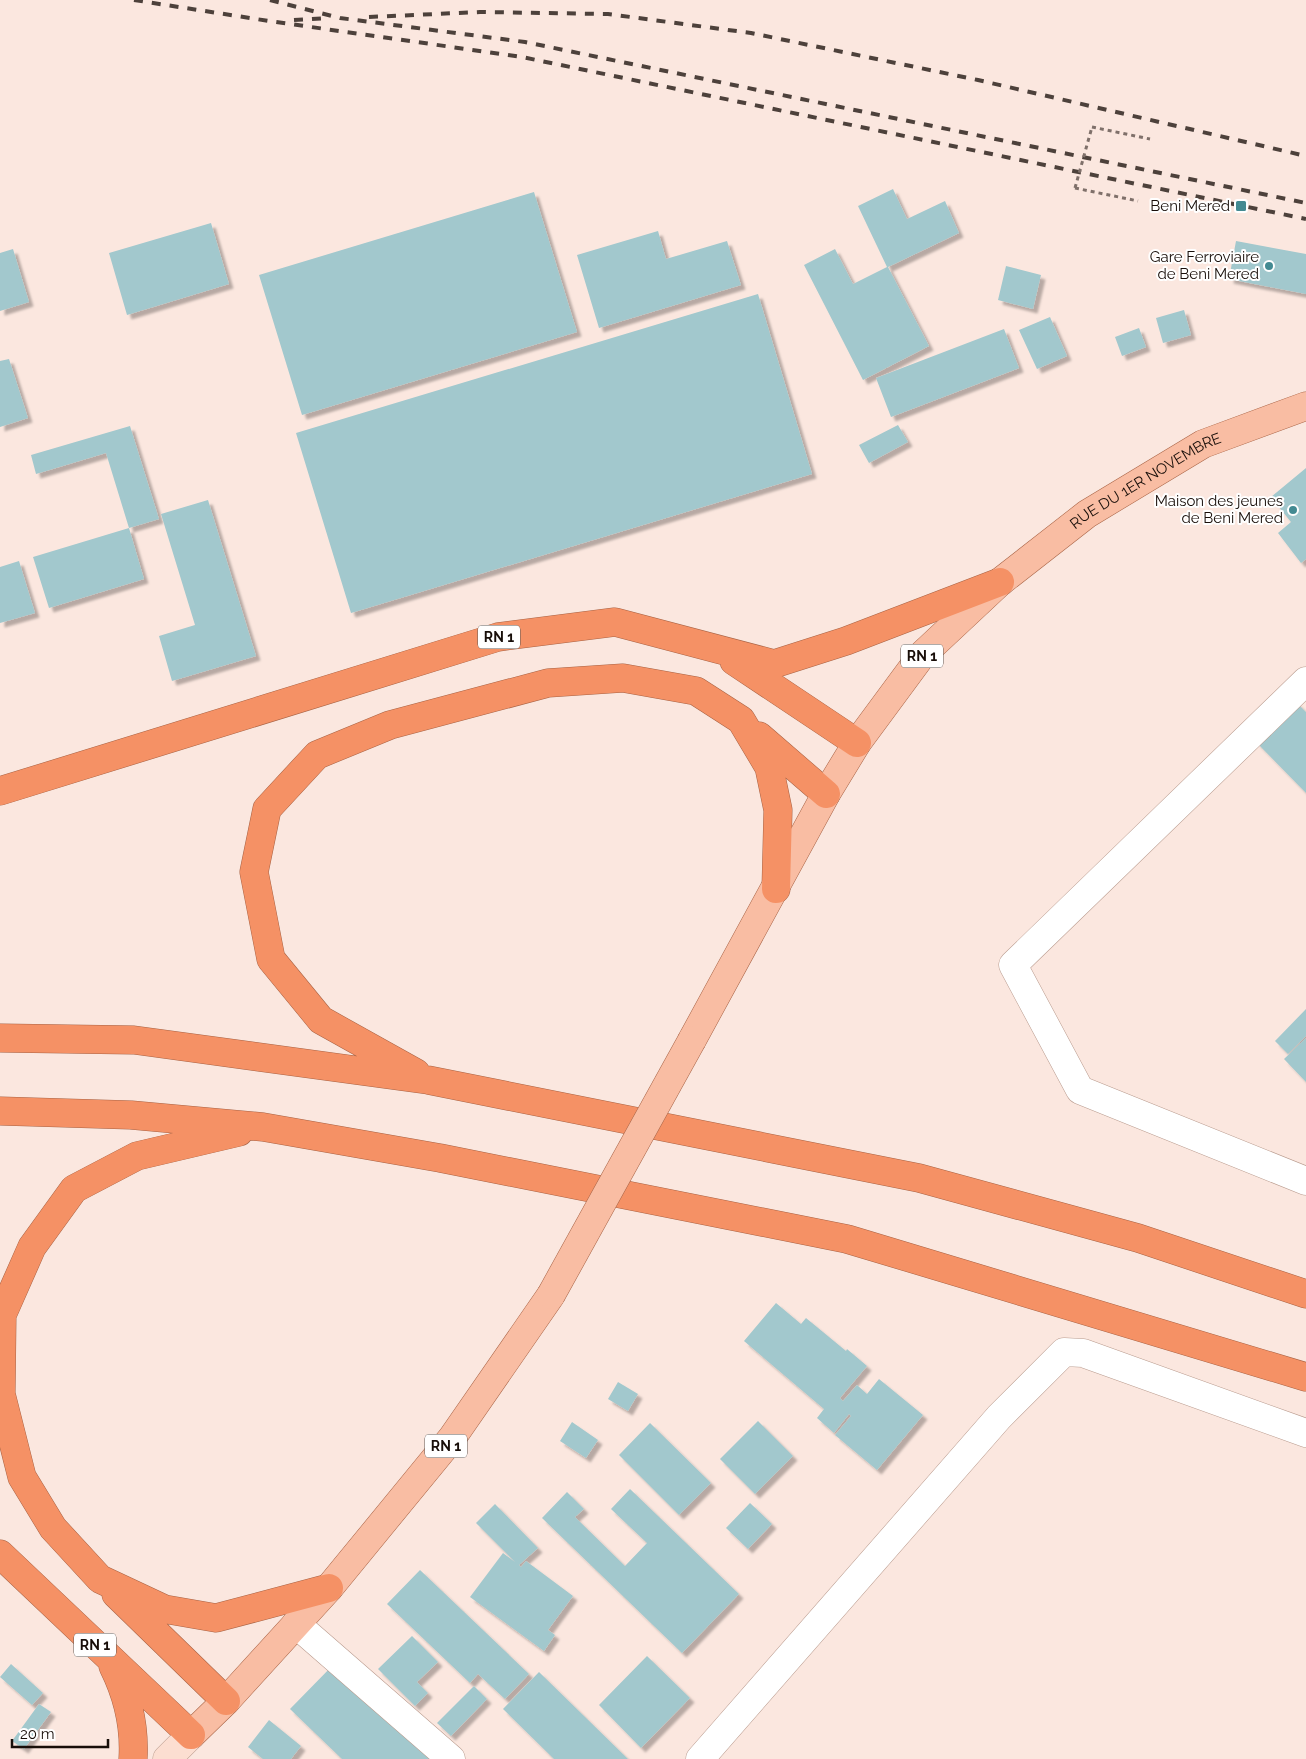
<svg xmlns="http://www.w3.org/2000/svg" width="1306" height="1759" font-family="Raleway,sans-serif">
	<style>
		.building { fill: #a2c8cd; filter: url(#shadow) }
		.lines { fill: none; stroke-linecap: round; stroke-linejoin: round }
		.street-casing { stroke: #b99b8e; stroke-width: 29 }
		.secondary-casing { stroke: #b99b8e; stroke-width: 29 }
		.primary-casing { stroke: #a86345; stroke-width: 29 }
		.highway-casing { stroke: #a86345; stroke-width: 29 }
		.path { stroke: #7f706a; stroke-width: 3; stroke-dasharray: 4 4; stroke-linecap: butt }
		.street { stroke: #fff; stroke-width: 28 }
		.secondary { stroke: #fcded1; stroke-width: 28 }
		.primary { stroke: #f9bda3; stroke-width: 28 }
		.highway { stroke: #f59165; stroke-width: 28 }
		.rail { stroke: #4d413b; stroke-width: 4; stroke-dasharray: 9 9; stroke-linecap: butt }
		.primary-bridge-casing { stroke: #a86345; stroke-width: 29; stroke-linecap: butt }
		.path-bridge { stroke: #7f706a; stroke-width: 3; stroke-dasharray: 4 4; stroke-linecap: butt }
		.primary-bridge { stroke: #f9bda3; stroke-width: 28 }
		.poi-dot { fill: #438a92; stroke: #fff; stroke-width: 2 }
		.labels { text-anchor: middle; stroke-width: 4; stroke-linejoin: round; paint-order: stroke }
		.shield { fill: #fff; stroke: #5d5653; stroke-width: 1 }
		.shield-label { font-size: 14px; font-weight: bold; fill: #180e09 }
		.poi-label { font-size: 15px; fill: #180e09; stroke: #fff; text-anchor: end }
		.street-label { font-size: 15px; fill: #180e09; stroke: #fff }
	</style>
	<defs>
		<filter id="shadow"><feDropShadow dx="4.5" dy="4.5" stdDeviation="1" flood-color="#0004"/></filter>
	</defs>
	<rect width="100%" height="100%" fill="#fbe7df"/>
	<path class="building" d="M893,189L907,219L945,201L959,233L888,267L929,346L863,380L804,265L835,249L853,284L887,267L858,206Z
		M534,192L577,332L302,415L259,275Z
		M211,223L229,284L127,315L109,253Z
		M658,231L666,259L727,241L741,285L599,328L577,255Z
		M1236,241L1306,254V294L1229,279Z
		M13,249L29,302L0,311V253Z
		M1006,266L1041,275L1033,309L998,300Z
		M758,294L812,474L351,613L296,433Z
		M1184,310L1191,335L1163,343L1156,318Z
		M1050,317L1067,356L1037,369L1019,330Z
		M1139,328L1146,347L1122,356L1115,337Z
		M1004,329L1019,368L891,417L876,378Z
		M9,359L28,418L0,427V361Z
		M898,425L908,442L869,463L859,445Z
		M130,426L159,519L129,528L106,453L36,474L31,455Z
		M1306,468V559L1301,563L1278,533L1291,522L1271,497Z
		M208,500L256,656L172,681L159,636L195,625L161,514Z
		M129,528L144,579L49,608L33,557Z
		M19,561L35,613L0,623V567Z
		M1296,702L1306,712V793L1256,742Z
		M1306,1009V1036L1288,1054L1275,1041Z
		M1306,1038V1082L1284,1059Z
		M776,1303L801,1324L806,1318L846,1351L847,1349L867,1366L840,1398L843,1401L857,1385L867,1394L879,1379L923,1415L877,1470L835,1435L851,1416L849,1414L834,1433L817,1418L824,1409L744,1341Z
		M618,1382L638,1394L628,1411L608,1399Z
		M758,1421L793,1456L755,1494L720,1459Z
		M572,1422L598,1440L586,1458L560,1441Z
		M650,1423L711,1483L679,1515L619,1455Z
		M630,1489L739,1594L682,1653L542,1518L567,1492L584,1509L575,1517L625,1566L647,1543L611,1509Z
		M750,1503L772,1524L748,1549L726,1528Z
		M495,1504L538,1548L519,1565L521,1567L526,1561L573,1596L548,1630L555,1635L544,1651L470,1597L503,1553L515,1562L476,1523Z
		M420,1570L529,1674L505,1699L478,1674L470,1683L387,1604Z
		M412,1636L438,1662L417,1682L428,1693L415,1706L378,1669Z
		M647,1656L690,1698L641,1748L599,1705Z
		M335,1663L435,1759H342L290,1709Z
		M11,1664L43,1693L32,1705L0,1677Z
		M539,1672L628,1759H554L503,1709Z
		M474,1686L487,1699L451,1736L437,1723Z
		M39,1704L51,1712L24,1749L12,1741Z
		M269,1720L301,1746L291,1759H263L248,1747Z"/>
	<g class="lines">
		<g class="street-casing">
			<path id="street" d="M1306,681L1013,965L1080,1090L1306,1181
				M296,1624L451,1759
				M700,1759L999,1417L1064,1352L1083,1353L1306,1433"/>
		</g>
		<g class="secondary-casing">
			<path id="secondary" d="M167,1759L191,1735"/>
		</g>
		<g class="primary-casing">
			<g id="primary">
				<path id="s1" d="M692,1040L826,794L857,743L922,655L1000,582L1087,514L1203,444L1306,406"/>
				<path d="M191,1735L226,1701L329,1588L452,1438L551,1295"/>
			</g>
		</g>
		<g class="highway-casing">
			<path id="highway" d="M734,661L857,743
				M759,736L826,794
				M0,791L498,637L615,622L774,664L846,641L1000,582
				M0,1038L134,1040L428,1080L919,1178L1138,1238L1306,1294
				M416,1073L321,1020L271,959L254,872L267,809L317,755L390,725L548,683L623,678L696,691L741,720L769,767L778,810L776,889
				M0,1111L131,1115L263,1127L440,1158L847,1239L1306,1377
				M239,1132L137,1156L74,1189L32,1247L2,1315L1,1394L22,1477L53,1528L100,1579L164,1609L216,1618L329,1588
				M0,1554L191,1735
				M116,1594L226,1701
				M113,1666C128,1696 135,1726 133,1759"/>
		</g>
		<path class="path" d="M1092,127L1150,139
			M1075,188L1138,201"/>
		<use href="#street" class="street"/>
		<use href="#secondary" class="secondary"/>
		<use href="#primary" class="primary"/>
		<use href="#highway" class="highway"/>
		<path class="rail" d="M134,0L269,21L522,57L1306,219
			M270,0L340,18L525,42L1306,203
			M369,17L480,12L608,14L751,33L978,80L1306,156
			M294,20L329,18"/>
		<g class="primary-bridge-casing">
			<path id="primary-bridge" d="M551,1295L692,1040"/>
		</g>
		<path class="path-bridge" d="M1075,188L1092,127"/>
		<use href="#primary-bridge" class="primary-bridge"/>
	</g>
	<g class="poi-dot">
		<rect x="1235" y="200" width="12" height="12" rx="2.5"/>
		<circle cx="1269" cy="266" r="5"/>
		<circle cx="1293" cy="510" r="5"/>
	</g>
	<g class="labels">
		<g class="shield">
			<rect x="478" y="625.5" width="42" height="23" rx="4"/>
			<rect x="901" y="644.5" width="42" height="23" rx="4"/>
			<rect x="425" y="1434.5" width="42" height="23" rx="4"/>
			<rect x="74" y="1633.5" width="42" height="23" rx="4"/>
		</g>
		<g class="shield-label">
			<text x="499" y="642">RN 1</text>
			<text x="922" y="661">RN 1</text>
			<text x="446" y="1451">RN 1</text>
			<text x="95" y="1650">RN 1</text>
		</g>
		<g class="poi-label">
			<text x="1230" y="211">Beni Mered</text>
			<text x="1259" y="262">Gare Ferroviaire<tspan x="1259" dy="17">de Beni Mered</tspan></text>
			<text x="1283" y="506">Maison des jeunes<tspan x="1283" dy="17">de Beni Mered</tspan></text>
		</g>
		<g class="street-label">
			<text dy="5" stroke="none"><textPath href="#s1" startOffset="734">RUE DU 1ER NOVEMBRE</textPath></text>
		</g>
	</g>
	<path d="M12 1739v8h96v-8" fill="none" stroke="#180e09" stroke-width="2.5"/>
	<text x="20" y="1739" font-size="15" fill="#180e09" stroke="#ffffff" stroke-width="4" paint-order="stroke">20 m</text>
</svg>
